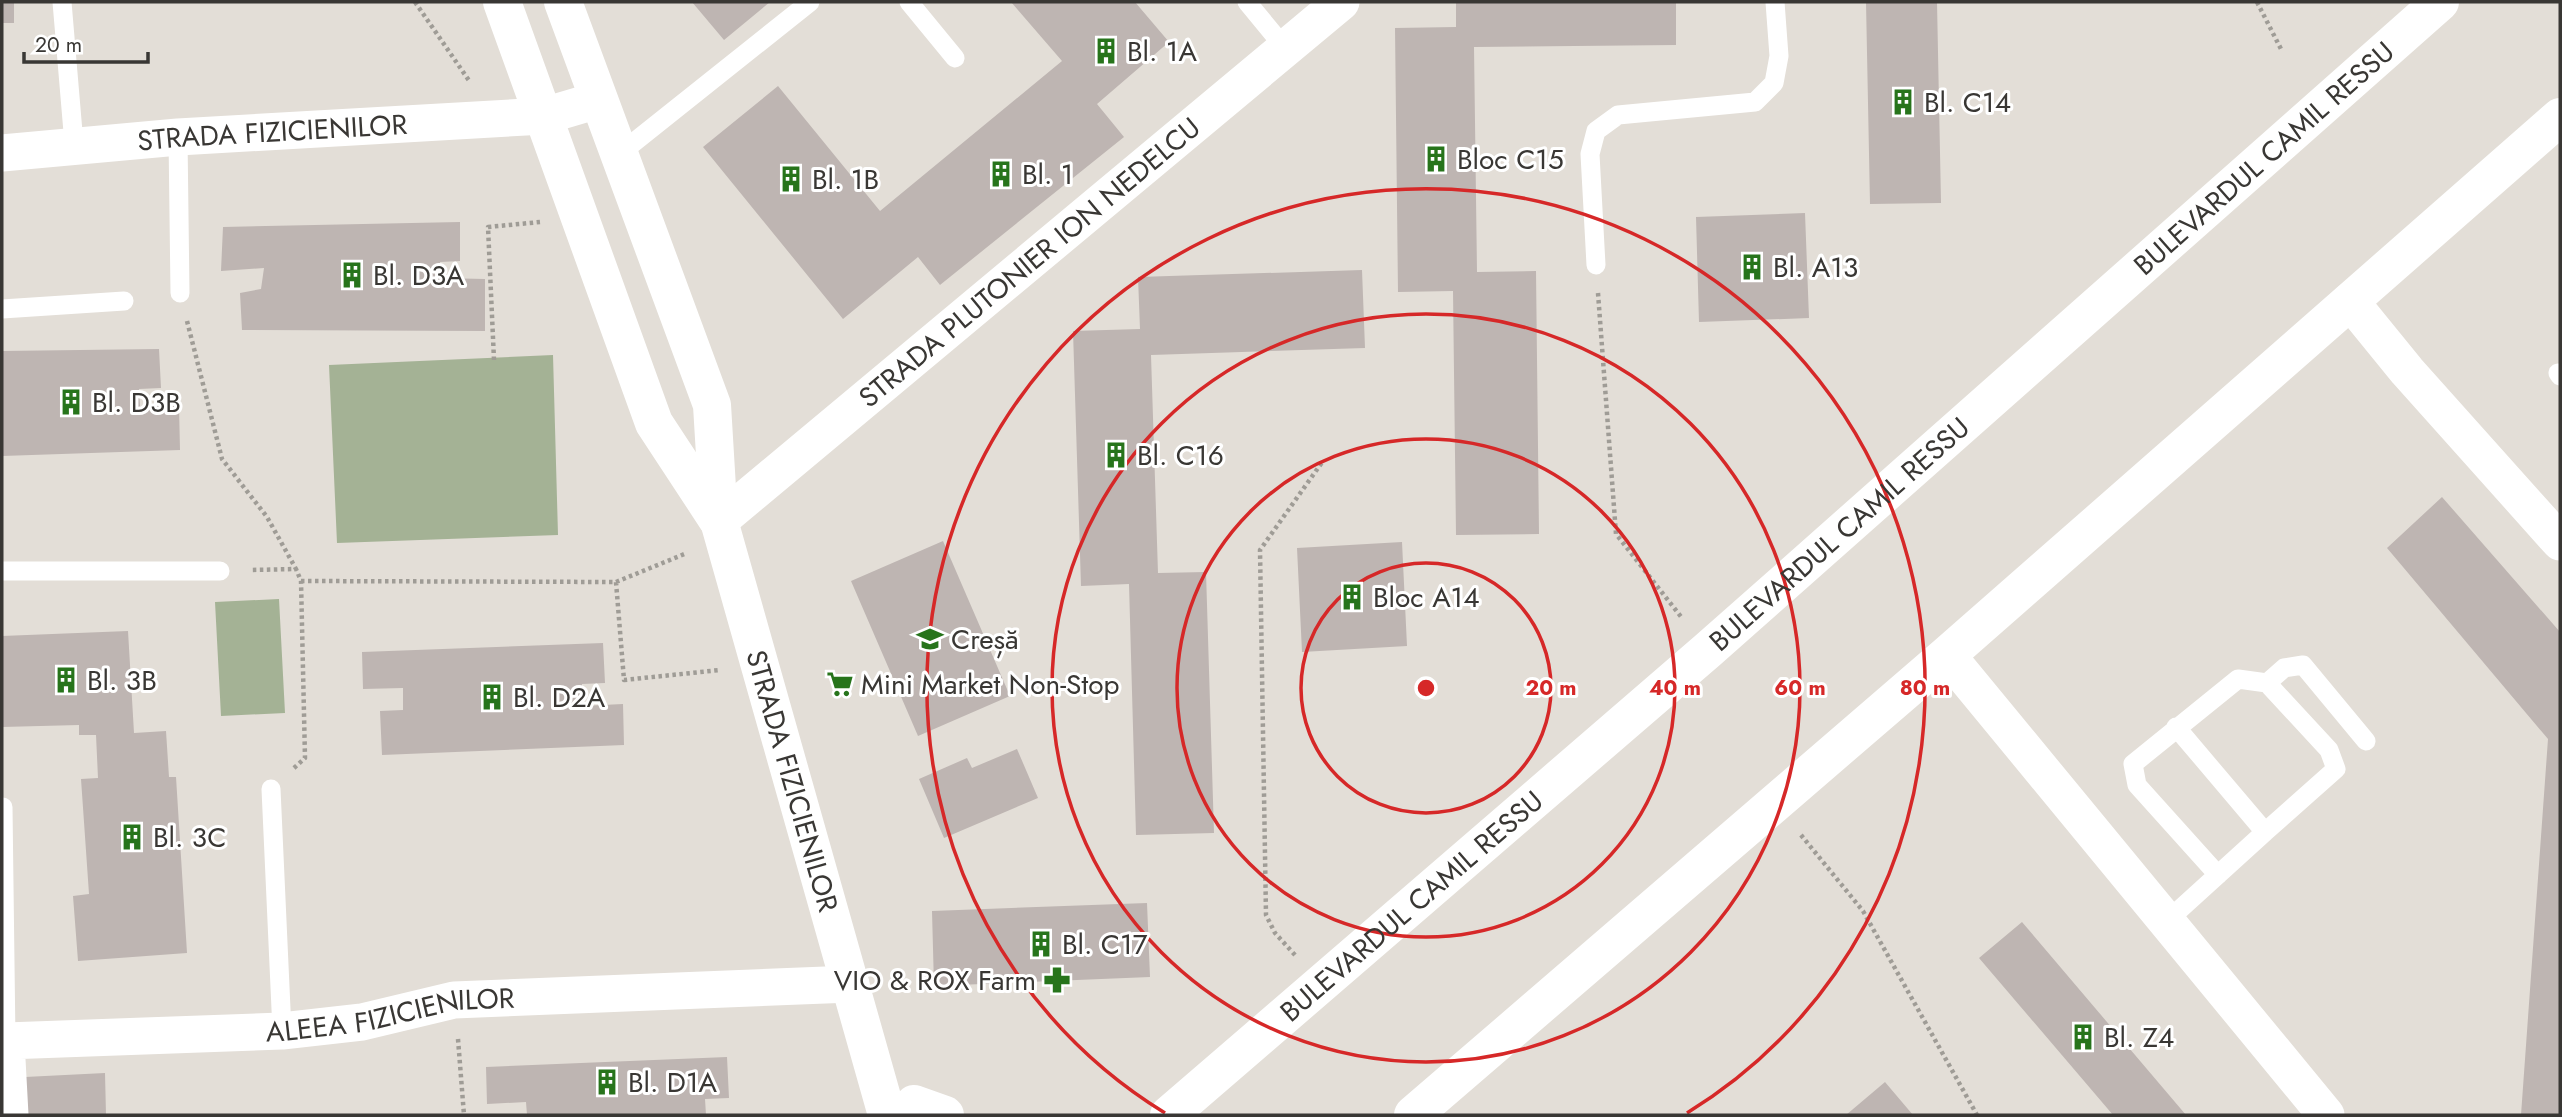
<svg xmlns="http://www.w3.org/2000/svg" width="2562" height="1117" font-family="Jost,sans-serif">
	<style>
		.green { fill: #a4b295 }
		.building { fill: #beb5b2 }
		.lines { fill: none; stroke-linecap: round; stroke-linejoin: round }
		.path { stroke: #9f9c96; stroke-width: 4.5; stroke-dasharray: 3.5 3.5; stroke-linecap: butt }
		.service { stroke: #fff; stroke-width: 19 }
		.minor { stroke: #fff; stroke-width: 37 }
		.tertiary { stroke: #fff; stroke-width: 38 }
		.primary { stroke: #fff; stroke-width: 38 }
		.ring { fill: none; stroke: #d62828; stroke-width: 3.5 }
		.labels { text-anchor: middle; stroke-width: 6; stroke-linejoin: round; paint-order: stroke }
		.poi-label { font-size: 28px; fill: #393734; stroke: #fff; text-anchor: start }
		.street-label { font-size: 28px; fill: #393734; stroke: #fff }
		.centre { fill: #d62828; stroke: #fff; stroke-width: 3.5 }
		.ring-label { font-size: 21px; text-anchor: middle; font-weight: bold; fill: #d62828; stroke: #fff; stroke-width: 6; stroke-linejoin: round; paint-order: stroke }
	</style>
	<rect width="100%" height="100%" fill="#e3ded7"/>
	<path class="green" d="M553,355L558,535L337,543L329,365Z
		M279,599L285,713L221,716L215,602Z"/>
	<path class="building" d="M2,2H14V23H2Z
		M692,2H770L724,40Z
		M1011,2H1135L1169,42L1097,104L1124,137L940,285L918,257L843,319L703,147L778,86L880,211L1062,61Z
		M1456,2H1676V45L1474,47L1477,272L1536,271L1539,534L1456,535L1453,291L1398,292L1395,28L1456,27Z
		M1866,2H1937L1941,203L1870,204Z
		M1805,213L1809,318L1699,322L1696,217Z
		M460,222V261L440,262L441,278L485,279V331L242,330L240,293L261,289L264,268L221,271L223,227Z
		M1362,270L1365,348L1151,355L1158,573L1206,572L1214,833L1136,835L1129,584L1081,586L1073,331L1140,329L1138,277Z
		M159,349L161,388L139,389L140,406H179L180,450L2,456V351Z
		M2442,497L2560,632V1115H2521L2548,739L2387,548Z
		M943,541L1010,696L918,736L851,581Z
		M1402,542L1407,646L1302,652L1297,548Z
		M128,631L134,733L166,731L169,777H176L187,953L78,961L73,896L89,894L81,779L98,778L96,735H79V725L2,727V636Z
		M603,643L605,683L582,684V706L623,704L624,745L382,755L380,711L403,710V688L363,689L362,652Z
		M1017,749L1038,798L944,838L919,779L967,758L972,768Z
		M1147,903L1150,977L934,986L932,911Z
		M2022,922L2186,1115H2113L1979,958Z
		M727,1057L729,1098L705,1099L706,1115H527L526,1102L487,1104L486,1067Z
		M105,1073L106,1115H27L25,1077Z
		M1885,1082L1913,1115H1846Z"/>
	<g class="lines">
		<path class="path" d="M415,2L470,82
			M2257,2L2282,51
			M1598,293L1616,534L1682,618
			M187,321L222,459L267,517L296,569L250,570
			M494,360L488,227L540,222
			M301,581L616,582L624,680L720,670
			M616,582L687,553
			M294,768L305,758L301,581L296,569
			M1801,835L1863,911L1977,1115
			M1295,955L1275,933L1266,915L1260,550L1323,461
			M458,1039L464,1115"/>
		<path class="service" d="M62,2L74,144
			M909,2L955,58
			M1247,2L1285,48
			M178,137L180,293
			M618,155L810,2
			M1596,265L1590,154L1596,131L1618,115L1755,102L1774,83L1779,56L1775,2
			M2,309L124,301
			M2558,373L2560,376
			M2,571H220
			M2267,683L2284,668L2303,665L2366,741
			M271,789L282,1031
			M3,807L6,1041
			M2218,875L2137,785L2133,764L2238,679L2267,683L2329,750L2336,769L2265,832
			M2167,921L2265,832L2176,727"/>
		<g class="minor">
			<path id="s1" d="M2,153L178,137L544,116L598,100"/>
			<path d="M2350,301L2407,371L2560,542"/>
			<path id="s2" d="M719,521L1341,2"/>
			<path d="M1947,655L2326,1115"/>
			<path id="s3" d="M10,1115L6,1041L282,1031L362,1022L454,1000L851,984"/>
		</g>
		<g class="tertiary">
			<path d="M502,2L654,423L717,519"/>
			<path id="s4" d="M563,2L712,405L719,521L887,1115"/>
		</g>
		<g class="primary">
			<path d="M914,1104L945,1115"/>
			<path id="s5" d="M1169,1115L1708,650L2440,2"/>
			<path d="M1413,1115L1947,655L2560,117"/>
		</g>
	</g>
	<g class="ring">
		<circle cx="1426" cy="688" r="125"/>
		<circle cx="1426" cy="688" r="249"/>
		<circle cx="1426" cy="688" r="374"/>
		<path d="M1165 1113A499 499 0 1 1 1687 1113"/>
	</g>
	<defs>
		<g id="building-bare" transform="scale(2.1)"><path d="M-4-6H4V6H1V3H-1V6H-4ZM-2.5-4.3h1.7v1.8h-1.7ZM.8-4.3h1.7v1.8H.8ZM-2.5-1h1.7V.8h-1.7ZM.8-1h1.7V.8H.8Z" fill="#27741b" stroke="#fff" stroke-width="2.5" paint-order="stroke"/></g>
		<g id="school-bare" transform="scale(2.1)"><path d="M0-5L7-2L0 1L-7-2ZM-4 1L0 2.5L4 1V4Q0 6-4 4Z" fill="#27741b" stroke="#fff" stroke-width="2.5" paint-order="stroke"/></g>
		<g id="supermarket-bare" transform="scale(2.1)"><path d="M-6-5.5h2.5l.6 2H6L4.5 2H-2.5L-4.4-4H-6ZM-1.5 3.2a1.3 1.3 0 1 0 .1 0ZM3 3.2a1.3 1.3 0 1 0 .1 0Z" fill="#27741b" stroke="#fff" stroke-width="2.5" paint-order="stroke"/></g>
		<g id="pharmacy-bare" transform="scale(2.1)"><path d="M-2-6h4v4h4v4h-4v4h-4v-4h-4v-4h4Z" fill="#27741b" stroke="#fff" stroke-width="2.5" paint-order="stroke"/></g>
	</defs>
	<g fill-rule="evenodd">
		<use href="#building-bare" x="1106" y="51"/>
		<use href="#building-bare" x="1903" y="102"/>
		<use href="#building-bare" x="1436" y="159"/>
		<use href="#building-bare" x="1001" y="174"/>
		<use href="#building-bare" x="791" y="179"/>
		<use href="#building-bare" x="1752" y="267"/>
		<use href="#building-bare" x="352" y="275"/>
		<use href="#building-bare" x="71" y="402"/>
		<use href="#building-bare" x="1116" y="455"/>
		<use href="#building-bare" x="1352" y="597"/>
		<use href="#school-bare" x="930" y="639"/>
		<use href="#building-bare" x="66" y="680"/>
		<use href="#supermarket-bare" x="840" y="684"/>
		<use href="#building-bare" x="492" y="697"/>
		<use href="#building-bare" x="132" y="837"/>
		<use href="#building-bare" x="1041" y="944"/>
		<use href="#pharmacy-bare" x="1057" y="980"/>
		<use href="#building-bare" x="2083" y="1037"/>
		<use href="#building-bare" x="607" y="1082"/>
	</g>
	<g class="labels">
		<g class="poi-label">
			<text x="1127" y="61">Bl. 1A</text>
			<text x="1924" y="112">Bl. C14</text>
			<text x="1457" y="169">Bloc C15</text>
			<text x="1022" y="184">Bl. 1</text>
			<text x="812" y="189">Bl. 1B</text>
			<text x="1773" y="277">Bl. A13</text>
			<text x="373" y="285">Bl. D3A</text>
			<text x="92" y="412">Bl. D3B</text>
			<text x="1137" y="465">Bl. C16</text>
			<text x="1373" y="607">Bloc A14</text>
			<text x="951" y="649">Creșă</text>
			<text x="87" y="690">Bl. 3B</text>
			<text x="861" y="694">Mini Market Non-Stop</text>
			<text x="513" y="707">Bl. D2A</text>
			<text x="153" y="847">Bl. 3C</text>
			<text x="1062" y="954">Bl. C17</text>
			<text x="1036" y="990" text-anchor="end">VIO &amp; ROX Farm</text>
			<text x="2104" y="1047">Bl. Z4</text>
			<text x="628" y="1092">Bl. D1A</text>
		</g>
		<g class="street-label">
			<text dy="10" stroke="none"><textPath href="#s1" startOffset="271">STRADA FIZICIENILOR</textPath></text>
			<text dy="10" stroke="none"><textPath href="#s5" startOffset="1454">BULEVARDUL CAMIL RESSU</textPath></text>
			<text dy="10" stroke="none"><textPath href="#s2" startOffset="404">STRADA PLUTONIER ION NEDELCU</textPath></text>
			<text dy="10" stroke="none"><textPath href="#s5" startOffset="887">BULEVARDUL CAMIL RESSU</textPath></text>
			<text dy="10" stroke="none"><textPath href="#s4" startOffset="816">STRADA FIZICIENILOR</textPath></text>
			<text dy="10" stroke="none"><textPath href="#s5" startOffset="320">BULEVARDUL CAMIL RESSU</textPath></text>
			<text dy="10" stroke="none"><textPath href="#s3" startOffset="460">ALEEA FIZICIENILOR</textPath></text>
		</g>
	</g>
	<circle cx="1426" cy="688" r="10" class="centre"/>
	<g class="ring-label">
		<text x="1551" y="695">20 m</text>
		<text x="1675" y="695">40 m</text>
		<text x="1800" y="695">60 m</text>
		<text x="1925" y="695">80 m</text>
	</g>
	<rect width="2562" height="1117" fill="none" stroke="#393734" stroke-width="7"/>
	<path d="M24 52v10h124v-10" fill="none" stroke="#393734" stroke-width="3.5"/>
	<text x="35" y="52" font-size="21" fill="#393734" stroke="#ffffff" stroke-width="5" paint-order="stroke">20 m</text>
</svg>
